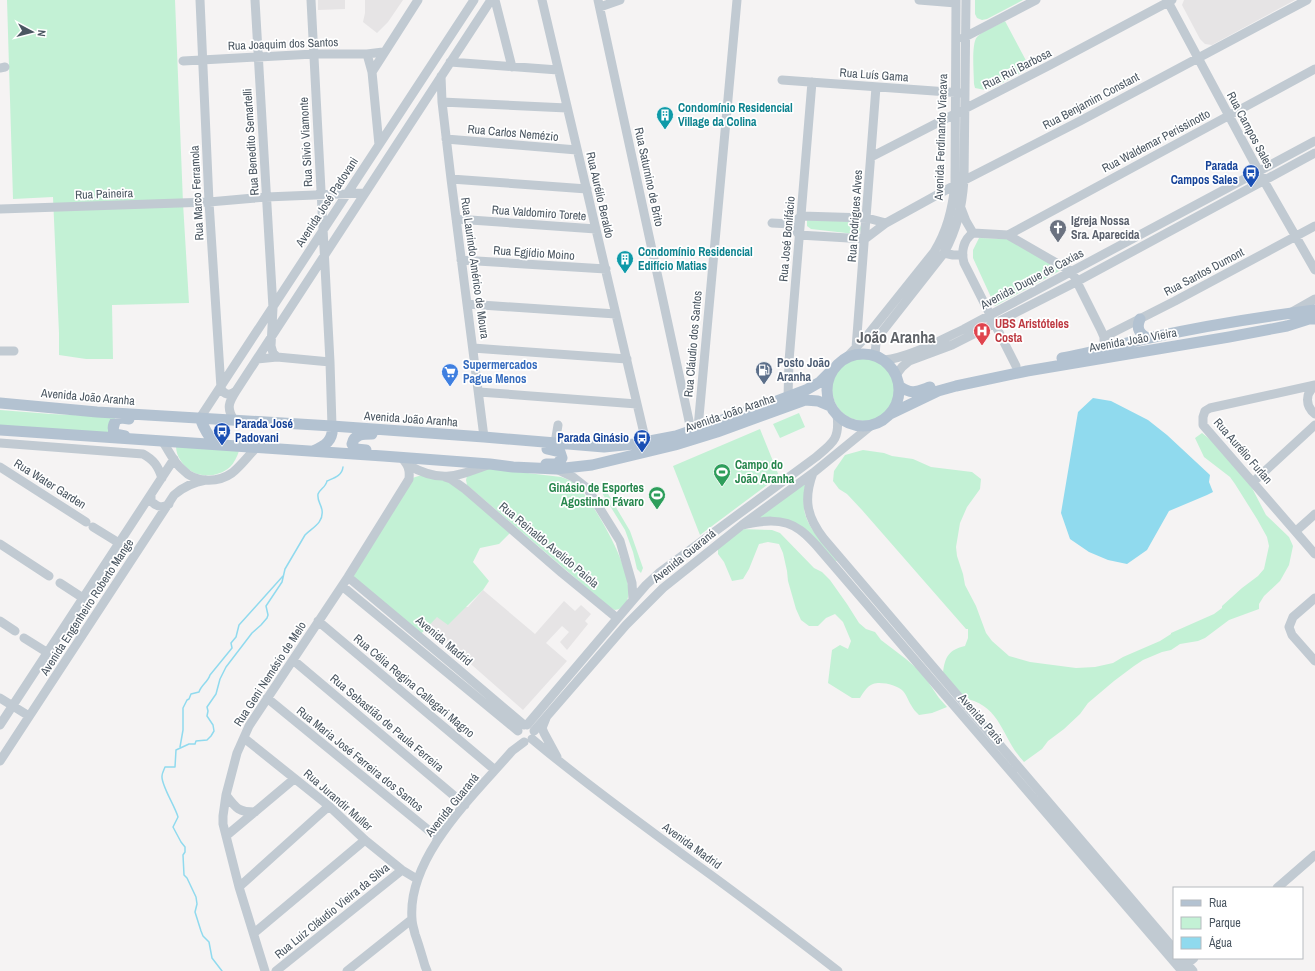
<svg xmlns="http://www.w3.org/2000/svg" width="1315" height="971" font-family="'Archivo Narrow',sans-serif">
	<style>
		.education { fill: #e6e4e5 }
		.green { fill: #c3f1d5 }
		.water { fill: #90daee }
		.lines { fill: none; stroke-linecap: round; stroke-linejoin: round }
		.stream { stroke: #90daee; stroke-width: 1.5 }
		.minor { stroke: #c1cad2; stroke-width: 9 }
		.major { stroke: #b3c2d1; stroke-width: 11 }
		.labels { text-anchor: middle; stroke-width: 3.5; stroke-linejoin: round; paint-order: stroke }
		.street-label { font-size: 12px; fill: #4a5661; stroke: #fff }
		.culture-label { font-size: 12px; font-weight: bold; fill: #0d838f; stroke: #fff; text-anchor: start }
		.transit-label { font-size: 12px; font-weight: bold; fill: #164399; stroke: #fff; text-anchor: end }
		.worship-label { font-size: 12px; font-weight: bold; fill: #5b616d; stroke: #fff; text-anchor: start }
		.health-label { font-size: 12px; font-weight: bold; fill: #be3a42; stroke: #fff; text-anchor: start }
		.service-label { font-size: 12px; font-weight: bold; fill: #4e5e75; stroke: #fff; text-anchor: start }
		.shop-label { font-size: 12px; font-weight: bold; fill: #366cbe; stroke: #fff; text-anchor: start }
		.leisure-label { font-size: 12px; font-weight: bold; fill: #27864d; stroke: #fff; text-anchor: start }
		.district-label { font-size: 16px; font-weight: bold; fill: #5f6368; stroke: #fff }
	</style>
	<rect width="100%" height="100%" fill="#f5f3f3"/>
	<path class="education" d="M318,0H345V9L318,10Z
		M365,0H403L388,22L377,33L363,22L365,13Z
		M1184,0H1295L1212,45L1205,44L1200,39L1182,5Z
		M483,590L535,634L564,601L575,611L581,605L591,614L585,621L588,624L567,650L560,642L569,632L562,626L546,643L567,661L523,710L456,651L452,655L424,629L437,616L453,619L465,607H468Z"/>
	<path class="green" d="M7,0H175L183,203L189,303L112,305L113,359H86L59,355V333L53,197L13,199Z
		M975,0H1023L987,19L982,20L977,18L975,14Z
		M1005,21L1030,68L993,88L985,90L975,88L974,84C974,74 971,44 977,37C982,31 998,25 1005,21Z
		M807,219L856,222L860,225L861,228L860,233L855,234L811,229L807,226Z
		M979,238L1009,239L1063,269L995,306L973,258V250Z
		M832 389a32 32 0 1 1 64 0a32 32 0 1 1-64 0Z
		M0,410L51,414L115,417L113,434L0,427Z
		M799,413L805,427L780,438L773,424Z
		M760,429L779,476L700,535L673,466Z
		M1202,433L1226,452L1252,488L1266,515L1289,537L1293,546L1289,565L1280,581L1264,596L1259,604V609L1229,620L1205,638L1198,641L1180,644L1171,650L1162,652L1143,660L1134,666L1114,681L1088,703L1080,714L1064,729L1048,741L1042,749L1024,762C1001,738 1002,704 962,698L943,673C945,656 949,650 965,646L968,638V629H966L862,510L847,494L839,489L833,481L834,471L845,455L863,450L884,453L892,456L913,459L931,467L972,472L981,479L980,489L967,507L960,523L956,547L957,556L963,574L965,585L976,606L986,633L992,641L1009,656L1030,662L1076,668L1095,667L1113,663L1123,657L1160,641L1171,634V633L1214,614L1222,608V606L1242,588L1258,576L1264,569L1269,546L1267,537L1257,519L1235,484L1230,477L1204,457L1195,438Z
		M176,446L239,451C237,457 234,463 230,467C215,480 191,478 181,461C178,457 176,452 176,446Z
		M486,468L561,477C567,479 572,481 577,485C592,500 656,603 615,610L609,607L467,485L466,480L467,476Z
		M425,474L445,477L513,530L499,544L480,548L473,562L489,581L483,590L448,625L437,617L419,636L348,577L409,479Z
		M807,481C806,489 803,498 804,507C805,527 825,545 838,560L835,562L800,527L753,520Z
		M602,489L607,492L630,531L643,568L641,573L637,569L633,552L625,530L602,493Z
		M739,529L772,530L780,533L814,568L822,572L830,580L847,604L859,623L866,629L875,632L881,640L906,659L922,673L939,698L947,707L932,713L919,715C916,712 913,709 911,705C908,700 907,696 903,691C897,685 881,681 873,684C867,686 863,693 860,698H852L828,683L832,650L840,645L848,649L851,641L843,622L835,614L826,618L818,626H809L801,620L796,609L788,581L787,571L783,553L779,544L768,542L759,544L749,569L743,579L732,581L724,562L718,554V544L721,536Z"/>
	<path class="water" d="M1093,398L1111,401L1148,420L1167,435L1210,475L1209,482L1213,492L1207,495L1169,511L1147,550L1127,564L1108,560L1089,552L1070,539L1061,513L1078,412Z"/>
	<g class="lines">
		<path class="stream" d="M180,747L183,730V708L187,700L189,699L191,694L199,692C201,685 208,682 210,675L232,648L231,643L236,637L239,625L283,576
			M222,971L212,958L209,942L203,936L201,931L195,912L197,904L196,897L187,878L184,875L183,855L185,852V847L181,842L173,827L178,817C175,806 161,785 162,776C162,773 164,770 165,767H175L176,750L189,744H195L196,741L207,740L211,736L214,731L213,725L207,716L208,711L207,707L216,694L220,679L226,667L252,633L261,625L267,618L268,615L266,606L282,582L285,569L305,535C312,528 324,523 322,510C321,504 317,501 318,494C320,489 326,487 327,481C334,478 342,476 343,467"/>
		<path class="minor" d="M200,0L209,202L221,388C224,395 230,396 236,391
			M255,0L273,308L271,346L273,353L277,357
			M311,0L330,362L332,426
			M495,0L512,67
			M542,0L646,442
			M598,0L691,430
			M919,0L956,3
			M1167,0L1264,181L1315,270
			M600,7L620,0
			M963,38L1036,0
			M367,54L372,72L379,145
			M183,61L314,54H367L383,52
			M450,62L558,70
			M0,68L5,67
			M372,72L418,0
			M441,76L442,102L451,179L484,437
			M782,80L962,93
			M442,102L567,108
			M446,139L577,150
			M871,157L1050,65L1172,0
			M451,179L587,189
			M961,208L966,221L973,233
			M0,209L209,202L266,197L364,193
			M456,219L596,229
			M772,223L792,224L801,216L867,218L886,223
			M792,224L799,235L865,239L886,223L955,185L1080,121L1307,0
			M973,233L1008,235L1072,272L1101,330L1104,337V343
			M973,233C963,240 961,252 964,263L1016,366
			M1008,235L1315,69
			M944,253L953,255H963
			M461,260L606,269
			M467,304L616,314
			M1292,312L1315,299
			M1104,337L1175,301L1315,226
			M473,348L627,359
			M856,348L876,87
			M0,351H14
			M875,355L876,343L878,337L944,253C957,229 962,208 964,180L966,0
			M257,359L277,357L330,362
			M845,359L866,337L934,252C947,231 952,210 955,185L956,0
			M884,360C911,357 940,340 964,329L1315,141
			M896,375L902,367L909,361L952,345L1076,282L1315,153
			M1315,385L1210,408L1205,411L1203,417V425L1315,554
			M1315,386C1305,393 1305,406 1315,414
			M479,392L637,404
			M788,397L789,361L812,82
			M200,418L474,0
			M234,420C226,408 229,402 236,391L491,0
			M698,428L737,0
			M163,442C169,451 174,463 183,470C195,483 218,483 232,473C241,466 248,456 256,448
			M0,443L143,454C154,460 158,466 162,478
			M555,443L558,425
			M408,465C440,483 455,477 488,465
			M0,467L86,522
			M556,469L573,477L587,488L620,541L632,583L633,600
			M813,473C803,500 807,517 824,539L1174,949
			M445,477L451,479L465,489L562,573L617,618
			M1253,482L1315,425
			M151,495V501C157,507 162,509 169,504
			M742,525C760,521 783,517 800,530C806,534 811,540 816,545L1182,971
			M93,527L119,543
			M1296,531L1315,514
			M0,544L49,576
			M348,577L458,669L524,725
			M60,583L83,598
			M342,586L518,731
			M1315,598L1293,617L1289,627L1292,635L1315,661
			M0,621L15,631
			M318,621L495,770
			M24,638L48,653
			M293,660L465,805
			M0,698L29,716
			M267,698L438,838
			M546,718L542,728L544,733L557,757
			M0,725L174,459
			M527,725L633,600L646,585L660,572L816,457C833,443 840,439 837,415
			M534,731L626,625L663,588L742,525L813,473L873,424
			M244,738L329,806L365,840L402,870L417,879
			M532,739C584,783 639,822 693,862C742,897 790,934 838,971
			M0,761L174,495C183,487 194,482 206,480
			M226,795C236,808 238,812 255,812
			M226,836L294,779
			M239,887L329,806
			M1277,888L1315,855
			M254,933L365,840
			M1182,958L1193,971
			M1181,969L1194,958
			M265,971L239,887L223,824V816L226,795L237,753L249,726L348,577L409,479C410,469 408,465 402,458
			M276,971L402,870
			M347,971L411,920
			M427,971L425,966C422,956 419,945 415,934C414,929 412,924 412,919C407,857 474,795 512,751L524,742"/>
		<path class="major" d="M1140,319C1136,328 1139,334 1148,338
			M827 390a36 36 0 1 1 72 0a36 36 0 1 1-72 0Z
			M1062,358C1092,353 1120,344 1149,338C1204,326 1259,317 1315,310
			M899,386C912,395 916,392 930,387
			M0,403L97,412L332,426L484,437L604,447L634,444L676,436L777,401L806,390L820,382L832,370
			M890,414L938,391L956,386L1027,371L1229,337L1287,326L1309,319H1315
			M200,418C204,429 208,436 216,445
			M0,430L383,456L490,464L513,467L556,469L592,465L675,445L717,432L805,400L818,401L830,406
			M125,436L115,434C112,429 113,424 117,419L122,418L129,419
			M366,450L356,449L352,444C354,434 363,434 372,434
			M313,451C325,446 334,440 332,426
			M546,464H557L562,458L560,452L547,449"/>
	</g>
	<defs>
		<g id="building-pin" transform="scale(0.9)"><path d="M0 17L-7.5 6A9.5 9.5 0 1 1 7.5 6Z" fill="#0f9aa8" stroke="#fff"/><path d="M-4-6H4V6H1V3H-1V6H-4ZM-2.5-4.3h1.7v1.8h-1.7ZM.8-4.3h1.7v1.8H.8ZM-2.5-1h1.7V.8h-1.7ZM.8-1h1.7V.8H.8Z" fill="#fff"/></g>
		<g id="bus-pin" transform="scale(0.9)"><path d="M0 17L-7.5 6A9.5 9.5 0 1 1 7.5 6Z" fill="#1a4fb4" stroke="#fff"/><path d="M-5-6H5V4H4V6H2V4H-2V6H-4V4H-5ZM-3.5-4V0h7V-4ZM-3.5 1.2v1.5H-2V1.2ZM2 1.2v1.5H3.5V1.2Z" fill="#fff"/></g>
		<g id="church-pin" transform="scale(0.9)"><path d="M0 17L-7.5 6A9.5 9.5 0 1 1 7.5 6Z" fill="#6b7280" stroke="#fff"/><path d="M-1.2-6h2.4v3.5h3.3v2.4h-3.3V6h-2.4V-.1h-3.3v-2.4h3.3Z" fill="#fff"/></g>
		<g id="hospital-pin" transform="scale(0.9)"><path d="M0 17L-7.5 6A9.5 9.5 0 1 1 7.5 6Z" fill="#e0444e" stroke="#fff"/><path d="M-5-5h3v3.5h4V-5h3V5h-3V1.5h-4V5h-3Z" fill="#fff"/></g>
		<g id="fuel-pin" transform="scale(0.9)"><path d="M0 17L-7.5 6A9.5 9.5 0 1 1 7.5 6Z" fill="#5c6f8a" stroke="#fff"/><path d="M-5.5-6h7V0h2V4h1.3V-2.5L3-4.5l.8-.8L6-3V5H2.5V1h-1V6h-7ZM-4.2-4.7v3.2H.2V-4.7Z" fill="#fff"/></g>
		<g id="supermarket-pin" transform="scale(0.9)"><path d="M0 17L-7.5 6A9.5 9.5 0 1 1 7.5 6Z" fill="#3f7fe0" stroke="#fff"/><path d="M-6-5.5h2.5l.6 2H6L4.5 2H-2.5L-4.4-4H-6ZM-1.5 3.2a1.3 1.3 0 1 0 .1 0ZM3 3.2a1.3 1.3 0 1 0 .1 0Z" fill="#fff"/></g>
		<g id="stadium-pin" transform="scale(0.9)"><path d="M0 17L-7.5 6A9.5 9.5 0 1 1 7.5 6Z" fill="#2e9e5b" stroke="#fff"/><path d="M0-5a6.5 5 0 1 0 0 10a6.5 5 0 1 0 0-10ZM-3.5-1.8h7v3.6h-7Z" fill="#fff"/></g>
	</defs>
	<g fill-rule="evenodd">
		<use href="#building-pin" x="665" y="115"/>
		<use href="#bus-pin" x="1251" y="173"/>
		<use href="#church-pin" x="1058" y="228"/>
		<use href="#building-pin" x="625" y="259"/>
		<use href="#hospital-pin" x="982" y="331"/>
		<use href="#fuel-pin" x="764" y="370"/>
		<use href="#supermarket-pin" x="450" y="372"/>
		<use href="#bus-pin" x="222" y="431"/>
		<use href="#bus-pin" x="642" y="438"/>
		<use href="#stadium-pin" x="722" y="472"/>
		<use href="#stadium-pin" x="657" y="495"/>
	</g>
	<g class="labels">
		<g class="street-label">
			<text transform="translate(283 44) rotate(-2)" y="4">Rua Joaquim dos Santos</text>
			<text transform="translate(1017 69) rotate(-27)" y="4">Rua Rui Barbosa</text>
			<text transform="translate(874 75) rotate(4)" y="4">Rua Luís Gama</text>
			<text transform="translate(1091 101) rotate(-28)" y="4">Rua Benjamim Constant</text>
			<text transform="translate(1250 130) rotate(62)" y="4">Rua Campos Sales</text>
			<text transform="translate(513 133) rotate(5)" y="4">Rua Carlos Nemézio</text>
			<text transform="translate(941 137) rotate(-88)" y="4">Avenida Ferdinando Viacava</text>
			<text transform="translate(1156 141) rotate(-28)" y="4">Rua Waldemar Perissinotto</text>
			<text transform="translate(251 142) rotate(-94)" y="4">Rua Benedito Semartelli</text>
			<text transform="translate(306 142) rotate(-93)" y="4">Rua Sílvio Viamonte</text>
			<text transform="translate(649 177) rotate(78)" y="4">Rua Saturnino de Brito</text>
			<text transform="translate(197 193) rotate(-93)" y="4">Rua Marco Ferramola</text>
			<text transform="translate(104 194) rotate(-2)" y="4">Rua Paineira</text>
			<text transform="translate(600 195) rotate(77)" y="4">Rua Aurélio Beraldo</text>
			<text transform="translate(327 202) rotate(-57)" y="4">Avenida José Padovani</text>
			<text transform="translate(539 213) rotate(4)" y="4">Rua Valdomiro Torete</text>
			<text transform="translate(855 216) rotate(-86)" y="4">Rua Rodrigues Alves</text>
			<text transform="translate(787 239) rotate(-85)" y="4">Rua José Bonifácio</text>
			<text transform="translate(534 253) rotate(4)" y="4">Rua Egjídio Moino</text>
			<text transform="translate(475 268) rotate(82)" y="4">Rua Laurindo Américo de Moura</text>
			<text transform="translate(1204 272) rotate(-28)" y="4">Rua Santos Dumont</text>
			<text transform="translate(1032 279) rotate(-28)" y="4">Avenida Duque de Caxias</text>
			<text transform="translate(1133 340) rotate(-10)" y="4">Avenida João Vieira</text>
			<text transform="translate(693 344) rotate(-85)" y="4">Rua Cláudio dos Santos</text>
			<text transform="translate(88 397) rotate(5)" y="4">Avenida João Aranha</text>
			<text transform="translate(730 413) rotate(-19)" y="4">Avenida João Aranha</text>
			<text transform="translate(411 419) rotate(4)" y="4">Avenida João Aranha</text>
			<text transform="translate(1243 451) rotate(49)" y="4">Rua Aurélio Furlan</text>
			<text transform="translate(50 484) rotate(32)" y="4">Rua Water Garden</text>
			<text transform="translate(549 545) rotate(40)" y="4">Rua Reinaldo Avelido Paiola</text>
			<text transform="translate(684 556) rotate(-39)" y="4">Avenida Guaraná</text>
			<text transform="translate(87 607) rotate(-57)" y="4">Avenida Engenheiro Roberto Mange</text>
			<text transform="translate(444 641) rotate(40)" y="4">Avenida Madrid</text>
			<text transform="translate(270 674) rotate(-57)" y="4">Rua Geni Nemésio de Melo</text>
			<text transform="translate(414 686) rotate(40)" y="4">Rua Célia Regina Callegari Magno</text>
			<text transform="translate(981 719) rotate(49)" y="4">Avenida Paris</text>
			<text transform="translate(387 723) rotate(40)" y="4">Rua Sebastião de Paula Ferreira</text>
			<text transform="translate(360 759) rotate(39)" y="4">Rua Maria José Ferreira dos Santos</text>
			<text transform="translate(338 800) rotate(41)" y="4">Rua Jurandir Muller</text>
			<text transform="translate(452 805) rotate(-51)" y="4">Avenida Guaraná</text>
			<text transform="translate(692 846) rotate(36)" y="4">Avenida Madrid</text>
			<text transform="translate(332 911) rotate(-39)" y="4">Rua Luiz Cláudio Vieira da Silva</text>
		</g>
		<g class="culture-label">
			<text x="678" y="112">Condomínio Residencial<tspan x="678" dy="14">Village da Colina</tspan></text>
			<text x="638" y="256">Condomínio Residencial<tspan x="638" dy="14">Edifício Matias</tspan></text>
		</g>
		<g class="transit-label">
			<text x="1238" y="170">Parada<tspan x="1238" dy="14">Campos Sales</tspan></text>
			<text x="235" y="428" text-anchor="start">Parada José<tspan x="235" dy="14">Padovani</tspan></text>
			<text x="629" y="442">Parada Ginásio</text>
		</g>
		<g class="worship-label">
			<text x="1071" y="225">Igreja Nossa<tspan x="1071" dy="14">Sra. Aparecida</tspan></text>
		</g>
		<g class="health-label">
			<text x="995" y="328">UBS Aristóteles<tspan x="995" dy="14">Costa</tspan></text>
		</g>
		<g class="service-label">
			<text x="777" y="367">Posto João<tspan x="777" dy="14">Aranha</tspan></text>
		</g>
		<g class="shop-label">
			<text x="463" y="369">Supermercados<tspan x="463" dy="14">Pague Menos</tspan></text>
		</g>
		<g class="leisure-label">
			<text x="735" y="469">Campo do<tspan x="735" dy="14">João Aranha</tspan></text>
			<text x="644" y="492" text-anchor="end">Ginásio de Esportes<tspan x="644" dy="14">Agostinho Fávaro</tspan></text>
		</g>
		<g class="district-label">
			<text x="896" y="343">João Aranha</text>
		</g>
	</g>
	<rect x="1173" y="887" width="130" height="72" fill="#ffffff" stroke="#b7bbc0"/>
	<rect x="1181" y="900" width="20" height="6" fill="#b3c2d1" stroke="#b7bbc0"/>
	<text x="1209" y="907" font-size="12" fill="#4a5661">Rua</text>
	<rect x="1181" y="917" width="20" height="12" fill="#c3f1d5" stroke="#b7bbc0"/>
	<text x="1209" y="927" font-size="12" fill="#4a5661">Parque</text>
	<rect x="1181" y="937" width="20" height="12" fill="#90daee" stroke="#b7bbc0"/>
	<text x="1209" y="947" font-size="12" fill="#4a5661">Água</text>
	<g transform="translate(32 32) rotate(97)" stroke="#ffffff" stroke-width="3" paint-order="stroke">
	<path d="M0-3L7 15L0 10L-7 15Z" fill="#4a5661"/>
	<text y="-6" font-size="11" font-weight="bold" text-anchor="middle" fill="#4a5661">N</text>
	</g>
</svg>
